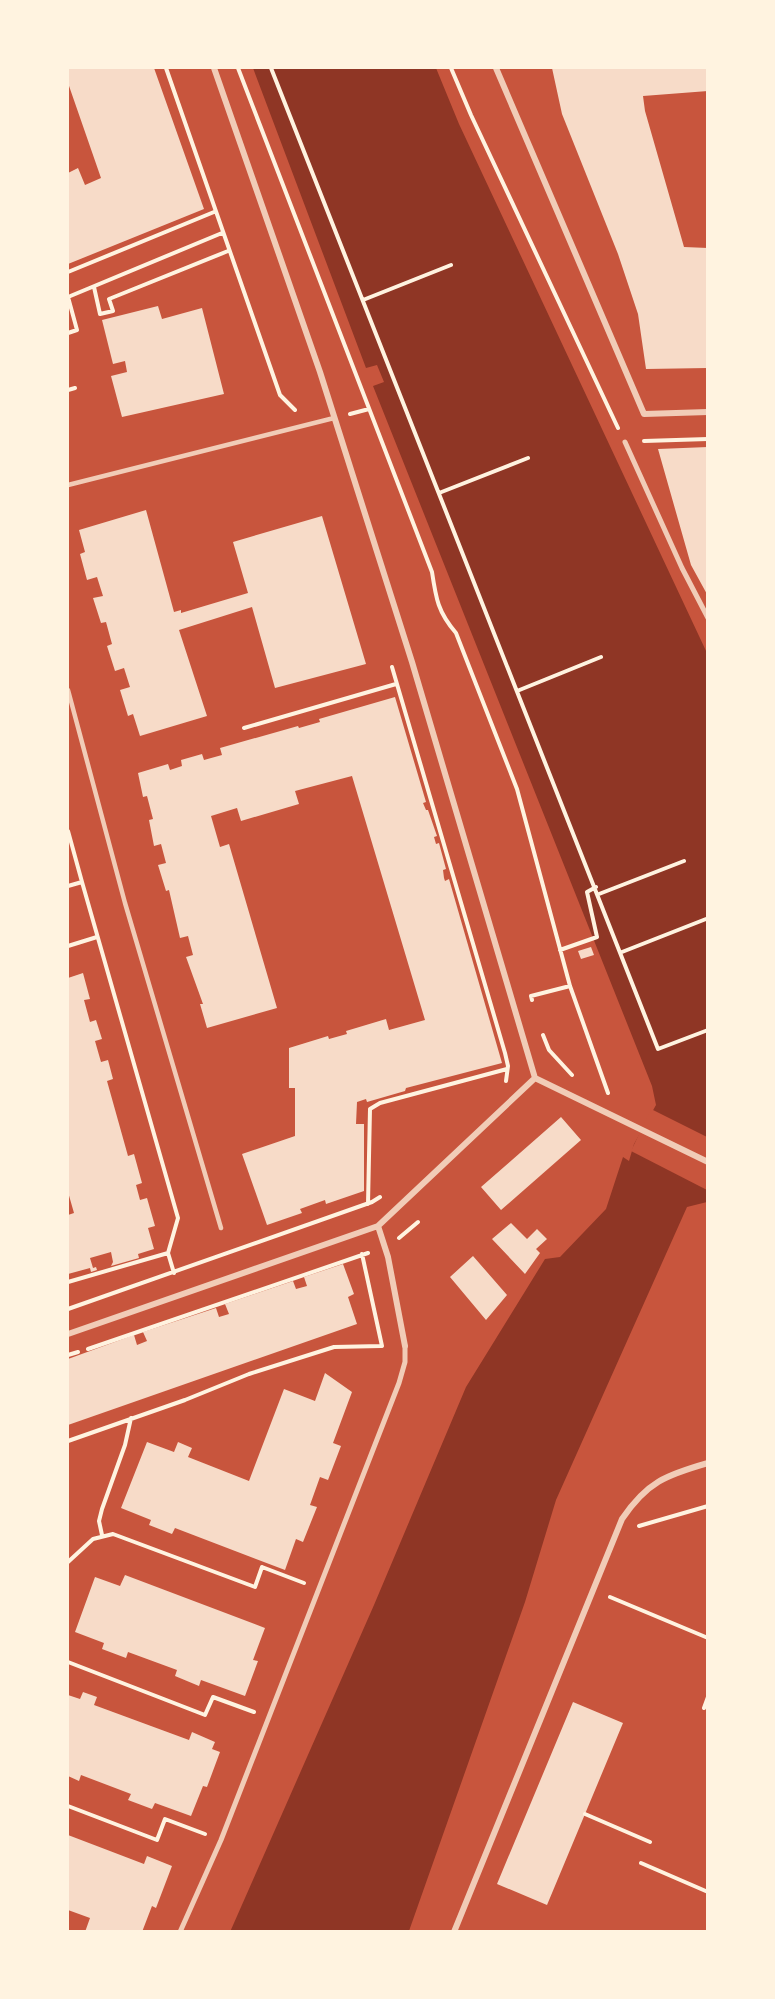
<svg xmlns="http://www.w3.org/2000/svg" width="775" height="1999" font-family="Jost,sans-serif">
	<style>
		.water { fill: #8f3625 }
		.pier { fill: #c8553d }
		.building { fill: #f7dbc8 }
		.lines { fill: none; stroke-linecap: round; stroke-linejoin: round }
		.path { stroke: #fff3e0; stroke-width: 4 }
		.service { stroke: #f1ccb7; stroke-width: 4.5 }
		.pedestrian { stroke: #f1ccb7; stroke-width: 5 }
		.minor { stroke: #f1ccb7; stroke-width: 6 }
	</style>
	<rect width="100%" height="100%" fill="#c8553d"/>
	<path class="water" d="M253,68H436L459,124L707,653V1202L687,1207L556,1500L525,1602L409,1931L230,1932L374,1605L466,1387L545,1259L560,1257L606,1209L623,1157L629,1161L634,1144L656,1105L652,1086L373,386L384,382L377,365L366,368Z"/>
	<path class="pier" d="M651,1109L707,1137V1190L631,1151Z"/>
	<path class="building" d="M68,68H154L204,209L68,264V173L78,168L85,185L101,178L68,83Z
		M552,68H708V91L643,96L645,111L684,247L708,248V368L646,369L638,314L618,254L562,114Z
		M158,306L162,319L202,308L224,394L122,417L111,376L127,372L125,361L113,364L102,320Z
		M708,447V596L691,565L658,449Z
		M146,510L174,612L181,610V613L248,593L233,542L322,516L366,664L275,688L252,607L179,630L207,716L140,736L133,714L128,716L120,690L130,687L124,668L115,671L107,646L112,644L106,622L101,623L93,598L103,596L97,577L87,580L80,554L85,552L79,530Z
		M395,697L426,802L423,803L426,810H428L437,836L434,837L436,844L439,843L446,869L443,870L444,878L445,881L449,879L502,1063L406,1088L405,1091L367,1102L366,1099L357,1102L356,1124H364V1191L326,1204L325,1200L300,1209L302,1213L267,1225L242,1154L295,1136V1088H289V1048L328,1036L329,1039L347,1034L346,1031L386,1019L389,1030L425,1020L352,776L295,791L299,804L241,821L237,808L211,816L220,847L229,844L277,1008L207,1028L200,1004H203L186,957L193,955L188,936L180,938L169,890L166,891L158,865L166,863L161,844L154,846L149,820L153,819L147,796L143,797L138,773L168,764L170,770L182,766L181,760L202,754L204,760L222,755L220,748L298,726L299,728L320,722L319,719Z
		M591,947L594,955L581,959L578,951Z
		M83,973L90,999L84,1000L90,1022L96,1020L102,1039L95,1041L101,1062L108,1060L113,1079L107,1081L128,1156L134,1154L142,1183L136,1185L140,1200L147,1198L155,1226L148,1228L154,1249L138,1254L139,1258L111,1266L113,1262L111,1252L90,1258L93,1268L96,1267L97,1270L91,1272L90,1268L68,1274V1215L74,1213L68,1192V978Z
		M561,1117L581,1140L501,1210L481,1187Z
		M511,1223L527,1239L537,1229L547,1239L536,1249L540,1253L525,1274L492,1239Z
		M473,1256L507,1295L486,1320L450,1277Z
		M343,1264L354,1294L348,1297L357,1324L68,1425V1359L134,1335L137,1345L147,1341L143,1332L216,1308L219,1317L229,1314L225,1304L293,1281L296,1289L307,1286L304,1277Z
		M325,1373L352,1392L333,1443L341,1446L328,1480L320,1477L310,1505L317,1507L303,1542L296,1539L285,1570L175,1528L172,1534L149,1525L151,1520L121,1508L147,1442L174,1452L178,1442L192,1448L188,1457L249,1481L284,1389L315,1401Z
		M125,1575L265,1628L253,1660L258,1661L245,1696L201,1680L199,1686L175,1676L177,1670L128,1652L126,1658L102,1649L104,1643L75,1632L95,1577L120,1586Z
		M83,1692L97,1697L94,1705L189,1740L192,1732L215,1742L212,1749L220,1752L207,1787L203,1786L191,1816L155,1803L152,1809L128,1800L131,1794L81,1775L79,1781L68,1776V1695L80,1699Z
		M573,1702L623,1723L547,1905L497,1884Z
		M68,1835L144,1864L147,1856L172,1866L156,1908L152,1906L142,1932H85L90,1918L68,1910Z"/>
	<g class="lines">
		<path class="path" d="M166,68L280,395L295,410
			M238,68L432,572C436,599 438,612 456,633L517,789L570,986L608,1093
			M271,68L658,1049L708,1030
			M451,68L471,115L618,428
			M68,272L214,212
			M94,287L100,314L113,311L109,299L228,251
			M363,300L451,265
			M68,333L77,330L68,297L222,233
			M68,390L75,388
			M350,414L369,409
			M644,441L708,439
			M439,493L528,458
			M392,667L505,1053L508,1066L506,1081
			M517,691L601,657
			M244,728L396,684
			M68,831L82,882L68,886
			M82,882L178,1218L168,1253L174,1273
			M599,894L684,861
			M68,946L97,937
			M560,950L597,937L587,892L596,887
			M622,952L706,919
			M532,1000L531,996L570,986
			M543,1035L549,1050L572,1075
			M368,1204L370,1109L380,1103L507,1069
			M399,1238L418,1222
			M362,1254L382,1346
			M68,1282L168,1253
			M68,1309L372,1202L380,1197
			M88,1349L368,1253
			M68,1355L78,1352
			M68,1441L185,1400L249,1374L334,1347L381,1346
			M639,1526L708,1506
			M102,1535L99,1521L102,1509L125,1445L131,1418
			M68,1562L93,1539L113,1534L255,1587L262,1567L304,1583
			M610,1597L708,1638
			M68,1662L205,1715L213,1697L254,1712
			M704,1708L708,1697
			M68,1806L157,1840L165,1819L205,1834
			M585,1814L650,1842
			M641,1863L708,1892"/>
		<path class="service" d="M68,485L334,418
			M68,690L125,903L221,1228"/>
		<path class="pedestrian" d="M625,442L682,568L708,618
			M180,1932L221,1840L399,1383L405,1362V1346"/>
		<path class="minor" d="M214,68L320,372L412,662L535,1078L708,1162
			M496,68L644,414L708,412
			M378,1226L388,1257L405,1346
			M68,1334L378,1226L535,1078
			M454,1932L622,1519C647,1482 666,1475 708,1463"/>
	</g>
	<rect width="775" height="1999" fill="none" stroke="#fff3e0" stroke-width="138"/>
</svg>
